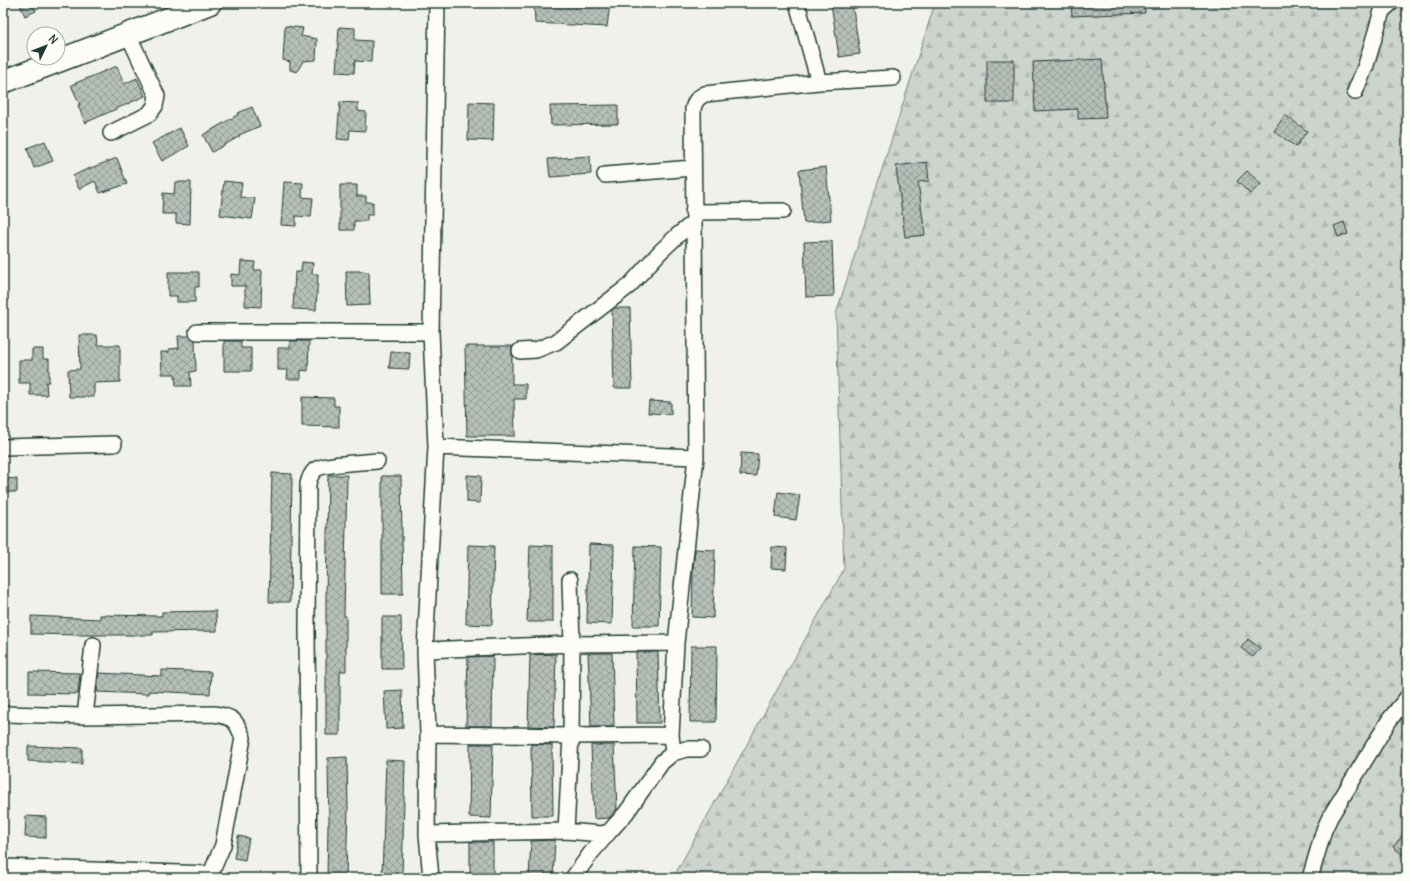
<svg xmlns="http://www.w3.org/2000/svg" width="1410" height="881" font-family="Delius,sans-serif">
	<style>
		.forest { fill: url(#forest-firs); stroke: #768880 }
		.building { fill: url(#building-cross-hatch); stroke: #1f3d34 }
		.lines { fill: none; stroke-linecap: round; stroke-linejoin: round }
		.minor-casing { stroke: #1f3d34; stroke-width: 18 }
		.highway-casing { stroke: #1f3d34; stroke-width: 25 }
		.minor { stroke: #fdfcf7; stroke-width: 15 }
		.highway { stroke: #fdfcf7; stroke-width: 22 }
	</style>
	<defs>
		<pattern id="forest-firs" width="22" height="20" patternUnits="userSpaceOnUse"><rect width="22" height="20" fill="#cdd3cd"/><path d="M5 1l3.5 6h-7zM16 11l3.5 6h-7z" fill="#b0b6b1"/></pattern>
		<pattern id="building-cross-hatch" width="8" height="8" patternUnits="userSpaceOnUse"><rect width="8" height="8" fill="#b6bfb8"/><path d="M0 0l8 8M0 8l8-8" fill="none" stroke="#939c96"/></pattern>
	</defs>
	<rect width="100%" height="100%" fill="#f0f1eb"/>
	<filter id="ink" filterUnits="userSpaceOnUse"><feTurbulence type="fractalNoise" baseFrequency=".025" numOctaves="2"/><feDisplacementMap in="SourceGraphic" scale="8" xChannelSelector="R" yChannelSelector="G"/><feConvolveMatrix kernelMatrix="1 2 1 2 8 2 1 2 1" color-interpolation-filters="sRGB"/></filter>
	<g filter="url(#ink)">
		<path class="forest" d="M935,3H1407V878H673L844,569L836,314Z"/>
		<path class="building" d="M19,3H32L36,11L25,16Z
			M534,3H610L607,27L535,23Z
			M831,3H852L860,54L839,57Z
			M1071,3H1144L1145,13L1072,16Z
			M285,26L303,28L301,36L317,39L316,60L303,61L297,72L290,70V62L283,60Z
			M339,27L355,28V40L372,41L371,62L355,61L354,73L336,72Z
			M1102,59L1106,118L1078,119V109L1035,111L1033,62Z
			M987,60H1014V103H987Z
			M117,66L124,84L137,78L145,96L85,123L78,105H80L71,85Z
			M340,102L358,103V111L366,112L365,131L350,130L349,140L337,139Z
			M469,102L494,103L493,141L468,140Z
			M618,105V124L551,125L550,106Z
			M252,107L260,126L239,135L240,136L212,152L203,135L239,114L238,113Z
			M1285,115L1307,131L1296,147L1274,131Z
			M180,128L189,146L162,161L152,143Z
			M45,141L53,161L34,168L27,148Z
			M590,156L591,174L550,177L548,159Z
			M117,158L127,184L100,193L95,181L79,189L73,176L83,171Z
			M927,162L929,181L918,182L925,235L905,237L896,166Z
			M826,167L831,220L804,223L799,170Z
			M1247,171L1261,184L1250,194L1237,181Z
			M224,181L242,183L240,197L255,198L252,219L220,215Z
			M175,182H191L190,224L176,223V214H162L163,193L174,194Z
			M284,182L303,183L302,197L313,198L311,217L296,216V226L281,225Z
			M340,185H357V196H366V202H373V215H367V221H354V230H340Z
			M1344,222L1348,234L1338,237L1334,226Z
			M832,241L834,296L806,297L804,242Z
			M241,261L255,262L254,270H262L261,307L245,306V286H231V274L240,275Z
			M302,262L313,263L312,274H318L316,310L293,309L295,272H301Z
			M346,271H364V272H369L370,305L347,306Z
			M168,272H199V287H195V302H177V296H168Z
			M614,308H630L632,388H614L612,310Z
			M79,335H97L98,345H120V382L94,383V397H69L68,370L80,369Z
			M178,336H189L195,340L196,371L190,372L191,386H176L175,374H162L161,352H169V349L179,348Z
			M224,341H241V348H251V371H224Z
			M290,341H309L308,371L301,370V379H287L288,370H278V348H290Z
			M465,346H512V384H526V399H514L515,436H467Z
			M32,349H43V359H49V382H46L47,395H30V383H19V360H32Z
			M391,352L410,353L409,369L389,368Z
			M302,397L334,398V406H339V427L302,426Z
			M649,401L671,402V414L648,413Z
			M741,453L758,454L756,476L740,475Z
			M272,473L292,474L290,602H269Z
			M328,475H347L344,616H346V671H340V735H326V600Z
			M467,475L481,476L480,503L467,502Z
			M382,476H401L403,594H382Z
			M3,478L17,479V492H3Z
			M778,492L800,495L796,520L775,517Z
			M589,544L614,545L612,624L587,623Z
			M468,545L494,546L492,625L466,624Z
			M530,545L553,546V622H527Z
			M635,546L661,547L659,626H633Z
			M772,547L787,548L786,569L771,568Z
			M695,549L715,550L713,618L692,617L693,569Z
			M216,611L217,631L153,632V635H81L31,634V616L100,619V615L162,616V612Z
			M382,617H401L402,669H382Z
			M1248,639L1260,648L1253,657L1241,648Z
			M691,646H717L716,722H690Z
			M636,652H658L660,723H637Z
			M588,653H612L614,727H591Z
			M556,654L554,727L528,726L530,655Z
			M493,656L492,726H466L468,657Z
			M162,670L211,672L210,694L149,691V694L97,692L99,673L162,676Z
			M29,672L80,673L78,694L29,693Z
			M402,690L403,728L386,729L384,691Z
			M470,744H493L491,818L469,817Z
			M531,744L552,745L553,816H532Z
			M591,745H614L617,809L609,818L594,819Z
			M28,746L82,748V764L28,761Z
			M347,757L348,808L346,878H327L328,825H329L328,758Z
			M386,760L405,761L402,878H382Z
			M26,816L46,817V838L25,837Z
			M1407,830V858L1393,847Z
			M238,836L249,838L245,860L234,858Z
			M555,840L553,878H529L531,841Z
			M470,842H493V878H470Z"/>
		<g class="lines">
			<g class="minor-casing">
				<path id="minor" d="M819,82L893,78
					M1355,92L1366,65L1382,11L1391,3
					M111,133L149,114L155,106L157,96L128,34
					M605,175L693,168
					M693,212L783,211
					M197,332H431
					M520,351L536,350L556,342L630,285L660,252L678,235L693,223
					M3,447L114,444
					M436,447L696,457
					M93,645L85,716L214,714C234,717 236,720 243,738L223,845L209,878
					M425,650L572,644L676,643
					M3,714L85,716
					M428,734L571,736L671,735
					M673,753L671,735L676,643L696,457L693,109C695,101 697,98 705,94L819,82L797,3
					M566,831L571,736L572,644L570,580
					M427,834L566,831L602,834L609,832L626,813L662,762L673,753L686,749H701
					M3,867L210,874
					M309,878L307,629L308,484C309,479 311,474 315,470C321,464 366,462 377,461
					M431,878L427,834L428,734L425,650L436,447L431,332L437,3
					M573,878L591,853L609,832
					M1310,878L1324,830L1330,817L1390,719L1407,698"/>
			</g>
			<g class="highway-casing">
				<path id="highway" d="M3,82L210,3"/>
			</g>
			<use href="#minor" class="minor"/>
			<use href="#highway" class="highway"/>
		</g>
	</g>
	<rect width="1410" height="881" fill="none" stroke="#fdfcf7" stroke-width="16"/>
	<rect x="8" y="8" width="1394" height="865" fill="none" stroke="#1f3d34" stroke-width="1.5" filter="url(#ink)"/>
	<g transform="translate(46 46) rotate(47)"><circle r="19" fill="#fdfcf7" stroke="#a4b0a9"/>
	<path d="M0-3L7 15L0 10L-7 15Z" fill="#1f3d34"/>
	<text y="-6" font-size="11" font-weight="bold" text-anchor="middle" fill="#1f3d34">N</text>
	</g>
</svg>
